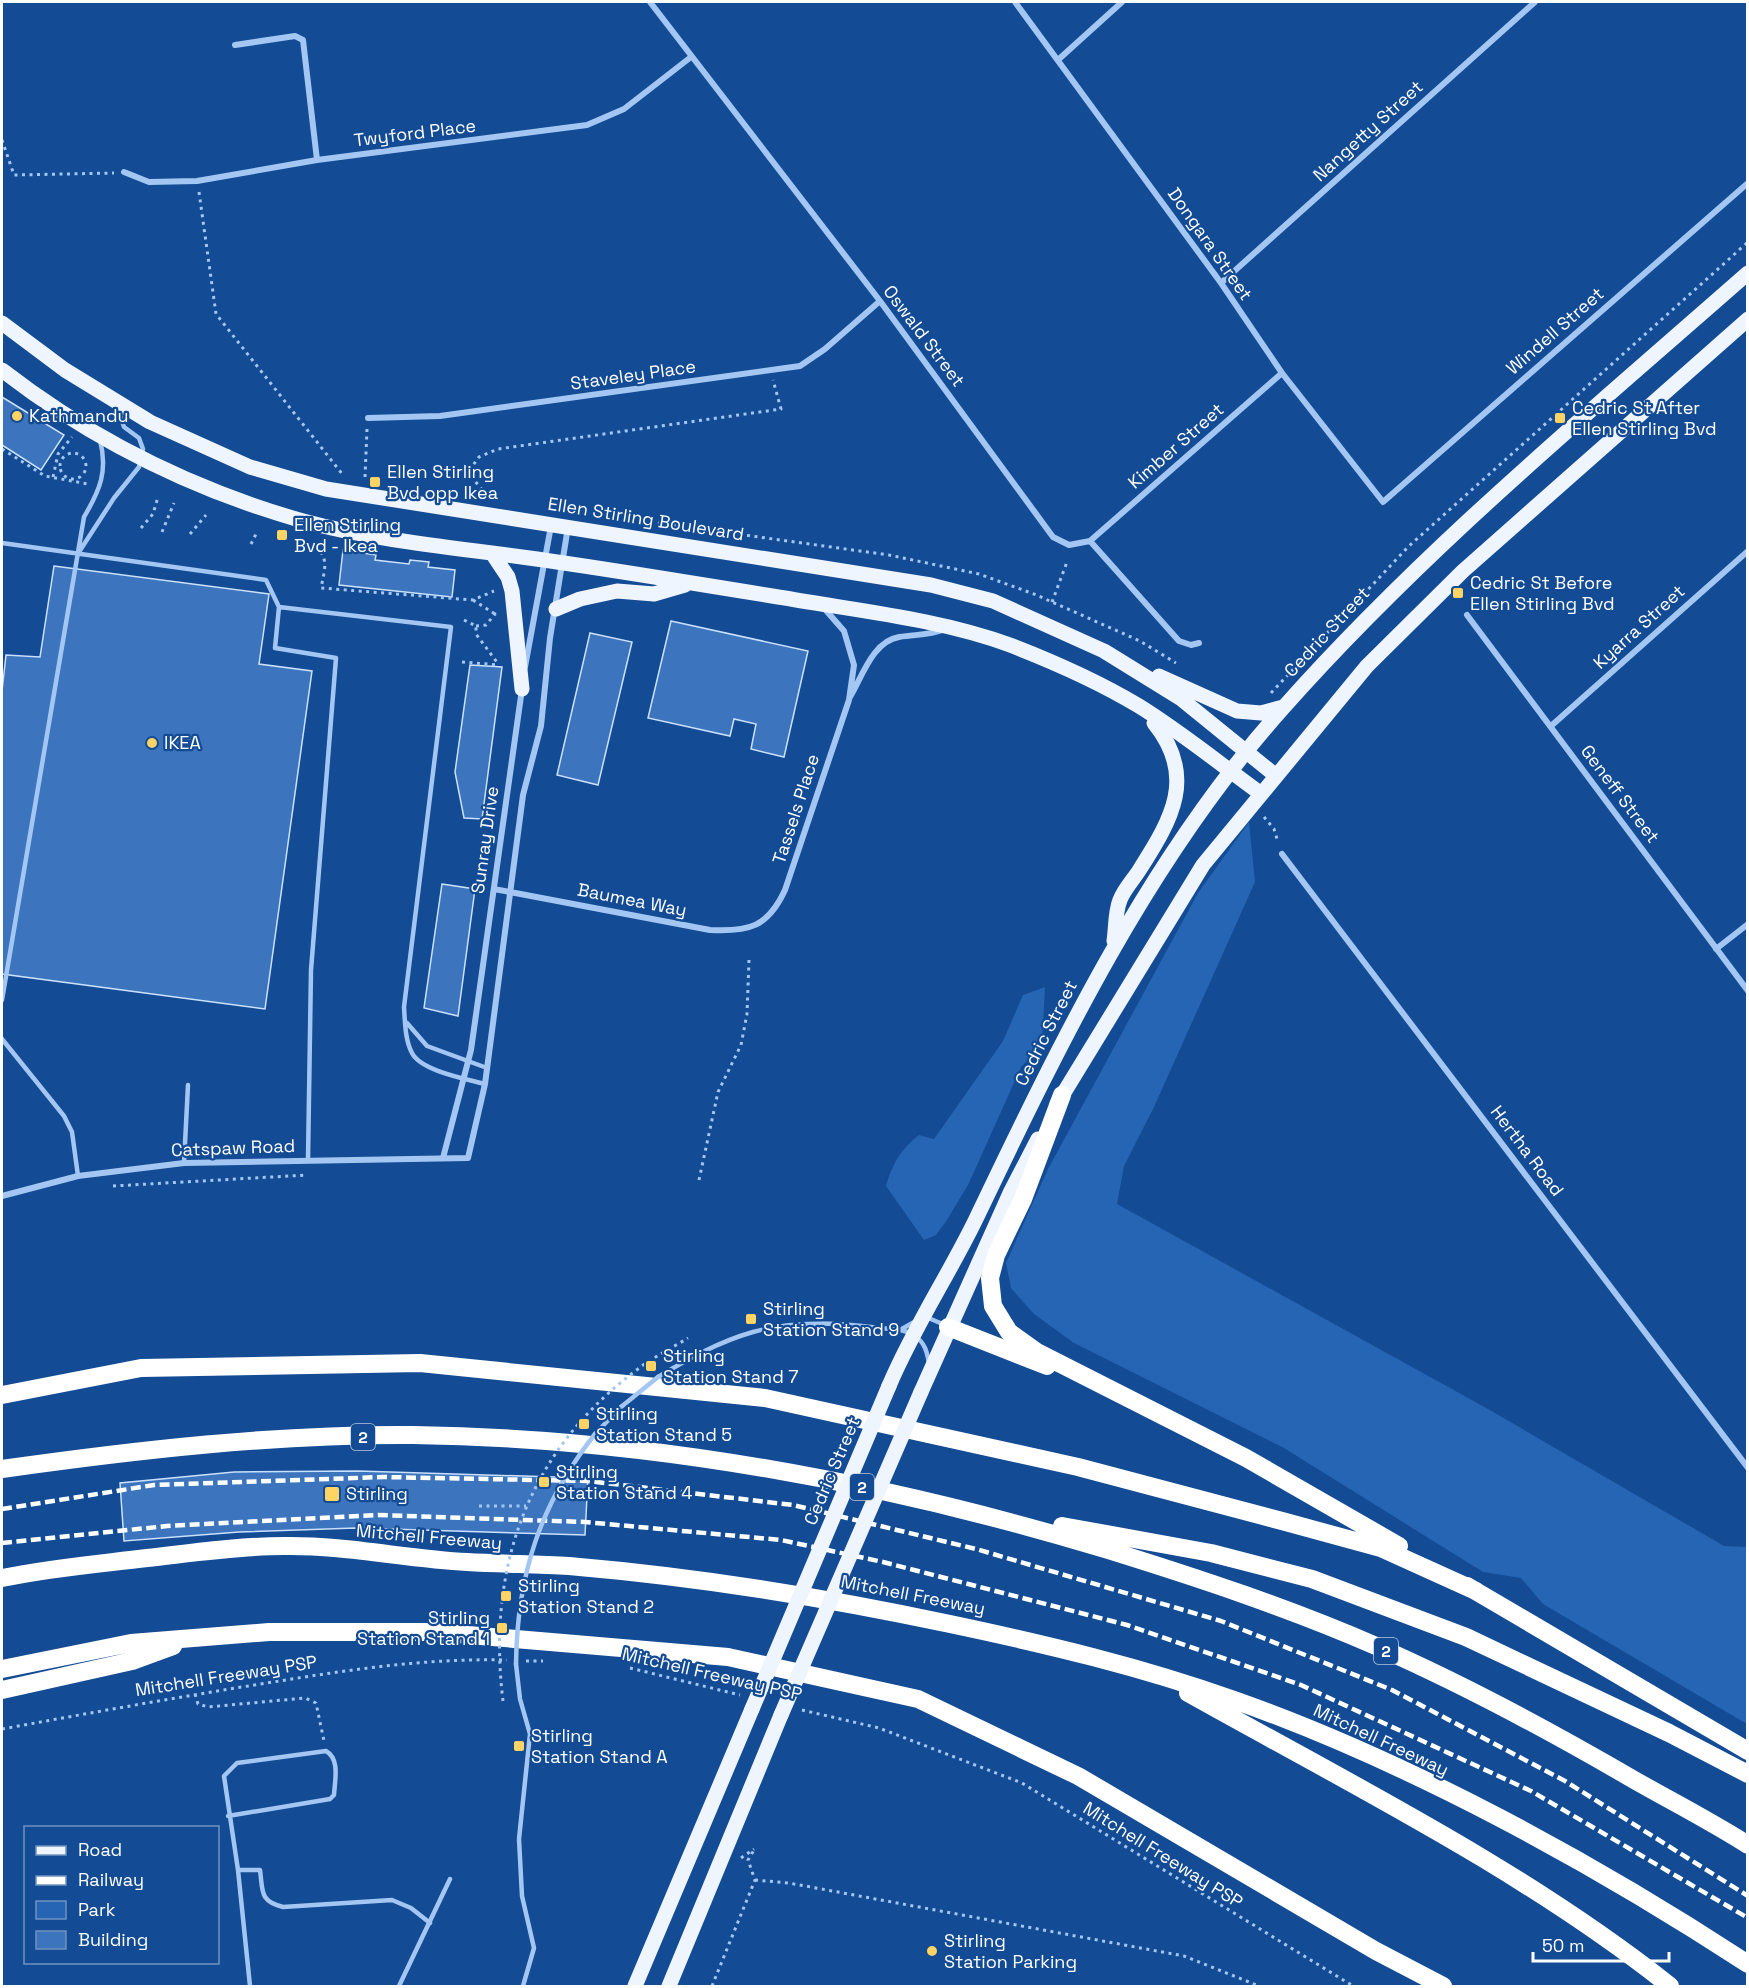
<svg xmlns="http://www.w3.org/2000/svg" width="1749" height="1988" font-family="'Space Grotesk',sans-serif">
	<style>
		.green { fill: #2665b4 }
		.building { fill: #3c75bd; stroke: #cae1fd; stroke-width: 1.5 }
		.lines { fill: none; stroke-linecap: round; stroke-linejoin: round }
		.path { stroke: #a3c7f2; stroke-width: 3; stroke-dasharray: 3 4.5; stroke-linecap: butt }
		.service { stroke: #a3c7f2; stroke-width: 4.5 }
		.minor { stroke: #a3c7f2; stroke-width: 6 }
		.primary { stroke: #eef5ff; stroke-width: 15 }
		.motorway { stroke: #fff; stroke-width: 18 }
		.rail { stroke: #fff; stroke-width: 4.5; stroke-dasharray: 10 4.5; stroke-linecap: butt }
		.path-bridge { stroke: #a3c7f2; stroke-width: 3; stroke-dasharray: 3 4.5; stroke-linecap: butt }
		.service-bridge { stroke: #a3c7f2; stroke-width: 4.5 }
		.primary-bridge { stroke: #eef5ff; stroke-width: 15 }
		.poi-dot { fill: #ffd364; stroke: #134b95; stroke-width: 2 }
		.labels { text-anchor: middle; stroke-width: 4.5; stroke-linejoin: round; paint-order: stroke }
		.shield { fill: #134b95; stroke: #b8c9df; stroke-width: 1.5 }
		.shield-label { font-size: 16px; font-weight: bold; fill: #fff }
		.street-label { font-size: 18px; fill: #fff; stroke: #134b95 }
		.poi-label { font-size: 18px; fill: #fff; stroke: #134b95; text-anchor: start }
	</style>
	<rect width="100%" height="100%" fill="#134b95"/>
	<path class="green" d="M1249,822L1255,882L1154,1107L1124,1166L1117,1204L1488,1409L1724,1546L1747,1547V1724L1543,1604L1521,1578L1483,1572L1284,1448L1074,1343L1034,1314L1011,1288L1006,1263L1048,1169L1198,893Z
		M1045,987L1042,1045L1021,1067L969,1183L947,1220L936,1235L924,1240L886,1186C892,1164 901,1149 919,1135L934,1139L1003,1041L1023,995Z"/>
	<path class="building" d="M2,397L64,435L41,470L2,445Z
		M343,550L376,555L375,560L409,564L410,560L429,562L428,567L455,570L452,597L339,585Z
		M54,566L269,594L259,664L312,671L265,1009L2,974V691L6,655L40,657Z
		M671,621L808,651L784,757L751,749L756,724L734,719L730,736L648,718Z
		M590,633L632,642L598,785L557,775Z
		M470,665L502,667L482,819L464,818L455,772Z
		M442,884L475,889L458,1016L424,1008Z
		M358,1471L588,1478L585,1535L356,1528L239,1532L124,1541L120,1483L234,1472Z"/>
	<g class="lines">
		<path class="path" d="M2,140L14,175L114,173
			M199,192L216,314L343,475
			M2,449L45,476L88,484
			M60 466a13 13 0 1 1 26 0a13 13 0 1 1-26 0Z
			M53,477L58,454L72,437
			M365,477L367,429
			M480,495L500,498
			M487,496L475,481L471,468L479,457L498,449L781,409L773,380
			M643,521L889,555L979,574L1034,594L1140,641L1176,663
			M141,528L153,514L158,497
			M162,532L174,503
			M190,534L206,515
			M251,544L256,534
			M315,547C330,557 324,572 321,588L473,600L494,591
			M473,600L495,614
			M1052,602L1067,562
			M464,620L476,626V634L499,665
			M476,626L486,625L495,614H497
			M462,662L499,665
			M1271,693L1408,547L1748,242
			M1264,817L1274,829L1278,842
			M699,1180L718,1092L741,1045L747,1014L749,960
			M113,1186L307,1175
			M479,1506H526
			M526,1661H543
			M630,1668L740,1695
			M195,1694L198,1704L208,1707L305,1698L316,1703L324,1741
			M802,1710L879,1728L1022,1783L1353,1986
			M2,1729C90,1713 178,1697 267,1683C347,1670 426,1658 507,1660
			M741,1858L754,1849
			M755,1880L789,1883L1184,1956L1259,1986
			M712,1986L755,1880L748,1860L754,1850"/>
		<path class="service" d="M2,543L266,580L279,607
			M79,552L114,498L139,467L143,449L139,438L124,427L118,409
			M2,1000L84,517C100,490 108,471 100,440
			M407,1023L427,1046L487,1068
			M2,1039L64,1116L72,1132L78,1176
			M308,1160L311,970L336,658L275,648L279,607L451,627L404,1007C405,1022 405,1040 412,1053C421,1071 467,1079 485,1084
			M184,1163L188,1085
			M926,1317L945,1325
			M900,1330L916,1321
			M658,1377C688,1359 718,1342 753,1332C795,1320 837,1323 880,1328C891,1329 906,1329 915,1336C925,1343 927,1352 929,1363
			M595,1434L621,1407
			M516,1664L520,1699L530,1734L519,1839L522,1896L534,1948L523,1986
			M228,1816L330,1799L334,1795C335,1779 340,1759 326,1751L237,1763L224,1776L238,1870L250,1986
			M238,1870H260C263,1891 259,1901 283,1907L392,1900L411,1908L430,1923
			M399,1986L450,1879"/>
		<path class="minor" d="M650,2L880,301L1053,537L1069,545L1090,541L1179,641L1191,645L1199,643
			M1015,2L1221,283L1282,373L1383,502L1748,183
			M235,45L295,36L303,40L317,160
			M1059,59L1122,2
			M124,172L149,182L197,181L317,160L587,125L624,109L691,57
			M1221,283L1535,2
			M368,418L440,416L800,366L825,349L880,301
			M1090,541L1282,373
			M1467,615L1748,991
			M525,667L551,526
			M850,697C862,677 873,641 899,637C917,634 927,636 945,629
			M1551,726L1748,551
			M1282,854L1748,1468
			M494,889L710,930C749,932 768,927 785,890L849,700L854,665L844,631L823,607
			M1716,949L1748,924
			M443,1158L471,1050L522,689
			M2,1196L78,1176L184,1163L468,1158L485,1084L523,795L541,726L550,638L568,527"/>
		<path class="primary" d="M2,323L65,370L150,422L250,467L326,489L931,585L993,601L1104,651L1180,698L1275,775
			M2,370C91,439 194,490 303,521C385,543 473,549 557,562C633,573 709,586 785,598C859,611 939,619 1010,645C1054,662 1099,682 1139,706C1181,732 1220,764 1260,793
			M492,553L508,577L512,591L522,689
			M556,609L580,599L617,591L654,594L685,585
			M1159,676L1237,711L1261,713L1283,707
			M1114,941C1116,928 1115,912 1120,900C1124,889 1134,879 1140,869C1172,819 1197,776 1154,723
			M1057,1104L1203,865L1367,666L1463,571L1748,319
			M889,1386C913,1329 948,1276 975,1221C1061,1041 1149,858 1283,708C1424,549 1589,413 1748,273
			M921,1392L1010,1193L1038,1139
			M635,1986L752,1709
			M669,1986L781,1715"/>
		<path class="motorway" d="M1062,1095L1023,1199L996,1255L990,1278L993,1306L1009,1332L1037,1352L1246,1458L1399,1546
			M948,1327L1047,1366
			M2,1395L141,1368L420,1363L765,1398L1078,1467L1282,1521L1381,1548L1476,1591
			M2,1469C137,1450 276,1434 413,1435C649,1438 883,1482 1108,1550C1198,1578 1289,1608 1376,1646C1465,1685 1552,1732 1636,1781C1673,1802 1712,1822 1748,1845
			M1062,1526L1211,1553L1312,1579L1466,1637L1669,1733L1748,1774
			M2,1578C50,1568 98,1564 147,1558C192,1553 239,1546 284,1546C345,1545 407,1559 467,1562C501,1564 535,1564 569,1566C697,1577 824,1597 950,1624C1045,1644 1142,1667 1234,1700C1409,1762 1592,1862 1748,1964
			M1467,1586L1748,1751
			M2,1669L131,1643L269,1632H433L728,1657L918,1699L1078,1776L1376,1951L1443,1986
			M2,1690L132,1661L173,1646
			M1188,1693C1352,1785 1522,1869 1670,1986"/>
		<path class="rail" d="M2,1509L154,1485L383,1477L588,1481L793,1505L976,1549L1221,1621L1392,1690L1565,1781L1748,1896
			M2,1543L167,1526L378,1515L585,1522L781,1540L883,1562L1127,1625L1301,1685L1531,1791L1748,1918"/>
		<path class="path-bridge" d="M503,1701C487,1570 526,1454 634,1372C650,1359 670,1349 688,1338"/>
		<path class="service-bridge" d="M621,1407L658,1377
			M516,1664C517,1575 540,1504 595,1434"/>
		<path class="primary-bridge" d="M752,1709L889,1386
			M781,1715L921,1392"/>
	</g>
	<g class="poi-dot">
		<circle cx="17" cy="416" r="6"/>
		<rect x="1554" y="412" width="12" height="12" rx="3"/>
		<rect x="369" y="476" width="12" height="12" rx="3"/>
		<rect x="276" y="529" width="12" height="12" rx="3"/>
		<rect x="1452" y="587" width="12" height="12" rx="3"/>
		<circle cx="152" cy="743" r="6"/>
		<rect x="745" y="1313" width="12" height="12" rx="3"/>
		<rect x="645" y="1360" width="12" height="12" rx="3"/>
		<rect x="578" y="1418" width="12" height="12" rx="3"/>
		<rect x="538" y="1476" width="12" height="12" rx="3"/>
		<rect x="324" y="1486" width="16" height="16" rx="3"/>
		<rect x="500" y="1590" width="12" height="12" rx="3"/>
		<rect x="496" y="1622" width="12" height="12" rx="3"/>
		<rect x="513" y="1740" width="12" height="12" rx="3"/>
		<circle cx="932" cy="1951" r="6"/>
	</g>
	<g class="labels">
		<g class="shield">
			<rect x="351" y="1424" width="24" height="26" rx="4.5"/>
			<rect x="850" y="1474" width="24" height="26" rx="4.5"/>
			<rect x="1374" y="1638" width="24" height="26" rx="4.5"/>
		</g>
		<g class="shield-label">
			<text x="363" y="1443">2</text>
			<text x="862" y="1493">2</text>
			<text x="1386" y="1657">2</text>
		</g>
		<g class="street-label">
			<text transform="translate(1368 131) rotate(-42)" y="6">Nangetty Street</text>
			<text transform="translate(415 133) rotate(-7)" y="6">Twyford Place</text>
			<text transform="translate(1210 244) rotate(55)" y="6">Dongara Street</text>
			<text transform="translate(1555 331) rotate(-41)" y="6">Windell Street</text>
			<text transform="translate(924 336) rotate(53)" y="6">Oswald Street</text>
			<text transform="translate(633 375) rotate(-8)" y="6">Staveley Place</text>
			<text transform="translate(1176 446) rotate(-41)" y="6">Kimber Street</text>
			<text transform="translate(646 519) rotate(9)" y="6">Ellen Stirling Boulevard</text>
			<text transform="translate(1639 627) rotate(-42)" y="6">Kyarra Street</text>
			<text transform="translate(1327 632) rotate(-47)" y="6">Cedric Street</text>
			<text transform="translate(1620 794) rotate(53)" y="6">Geneff Street</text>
			<text transform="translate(796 809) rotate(-72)" y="6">Tassels Place</text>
			<text transform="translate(485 840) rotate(-82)" y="6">Sunray Drive</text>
			<text transform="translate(632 900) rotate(11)" y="6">Baumea Way</text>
			<text transform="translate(1046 1033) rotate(-63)" y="6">Cedric Street</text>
			<text transform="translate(233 1148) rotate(-2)" y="6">Catspaw Road</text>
			<text transform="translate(1527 1151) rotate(53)" y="6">Hertha Road</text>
			<text transform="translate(832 1471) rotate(-67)" y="6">Cedric Street</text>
			<text transform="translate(429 1537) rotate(5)" y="6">Mitchell Freeway</text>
			<text transform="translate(913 1595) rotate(11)" y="6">Mitchell Freeway</text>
			<text transform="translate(712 1674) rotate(13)" y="6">Mitchell Freeway PSP</text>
			<text transform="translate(226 1676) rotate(-9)" y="6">Mitchell Freeway PSP</text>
			<text transform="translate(1381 1740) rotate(25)" y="6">Mitchell Freeway</text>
			<text transform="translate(1163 1855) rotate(32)" y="6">Mitchell Freeway PSP</text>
		</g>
		<g class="poi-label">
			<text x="1572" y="414">Cedric St After<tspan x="1572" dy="21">Ellen Stirling Bvd</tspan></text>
			<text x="29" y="422">Kathmandu</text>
			<text x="387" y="478">Ellen Stirling<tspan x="387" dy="21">Bvd opp Ikea</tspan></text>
			<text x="294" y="531">Ellen Stirling<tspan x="294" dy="21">Bvd - Ikea</tspan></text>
			<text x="1470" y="589">Cedric St Before<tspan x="1470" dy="21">Ellen Stirling Bvd</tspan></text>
			<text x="164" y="749">IKEA</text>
			<text x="763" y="1315">Stirling<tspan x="763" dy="21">Station Stand 9</tspan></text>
			<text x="663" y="1362">Stirling<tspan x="663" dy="21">Station Stand 7</tspan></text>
			<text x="596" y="1420">Stirling<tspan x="596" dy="21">Station Stand 5</tspan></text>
			<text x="556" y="1478">Stirling<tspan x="556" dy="21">Station Stand 4</tspan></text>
			<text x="346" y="1500">Stirling</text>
			<text x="518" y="1592">Stirling<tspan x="518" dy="21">Station Stand 2</tspan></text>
			<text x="490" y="1624" text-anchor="end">Stirling<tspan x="490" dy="21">Station Stand 1</tspan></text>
			<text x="531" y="1742">Stirling<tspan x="531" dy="21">Station Stand A</tspan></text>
			<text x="944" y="1947">Stirling<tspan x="944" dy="21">Station Parking</tspan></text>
		</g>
	</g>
	<rect width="1749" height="1988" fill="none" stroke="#ffffff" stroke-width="6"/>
	<rect x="24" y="1826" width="195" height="138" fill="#134b95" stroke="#7193bf" stroke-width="1.5"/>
	<rect x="36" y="1846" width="30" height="9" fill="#eef5ff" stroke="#7193bf" stroke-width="1.5"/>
	<text x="78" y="1856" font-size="18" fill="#ffffff">Road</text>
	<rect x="36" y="1876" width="30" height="9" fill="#ffffff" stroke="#7193bf" stroke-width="1.5"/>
	<text x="78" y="1886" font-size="18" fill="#ffffff">Railway</text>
	<rect x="36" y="1901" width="30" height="18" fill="#2665b4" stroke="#7193bf" stroke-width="1.5"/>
	<text x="78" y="1916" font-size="18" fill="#ffffff">Park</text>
	<rect x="36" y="1931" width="30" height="18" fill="#3c75bd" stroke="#7193bf" stroke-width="1.5"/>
	<text x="78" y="1946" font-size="18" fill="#ffffff">Building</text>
	<path d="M1533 1952v9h136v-9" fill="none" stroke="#ffffff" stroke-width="3"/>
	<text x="1542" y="1952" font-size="18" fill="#ffffff" stroke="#134b95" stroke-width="4.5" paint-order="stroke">50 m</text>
</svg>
